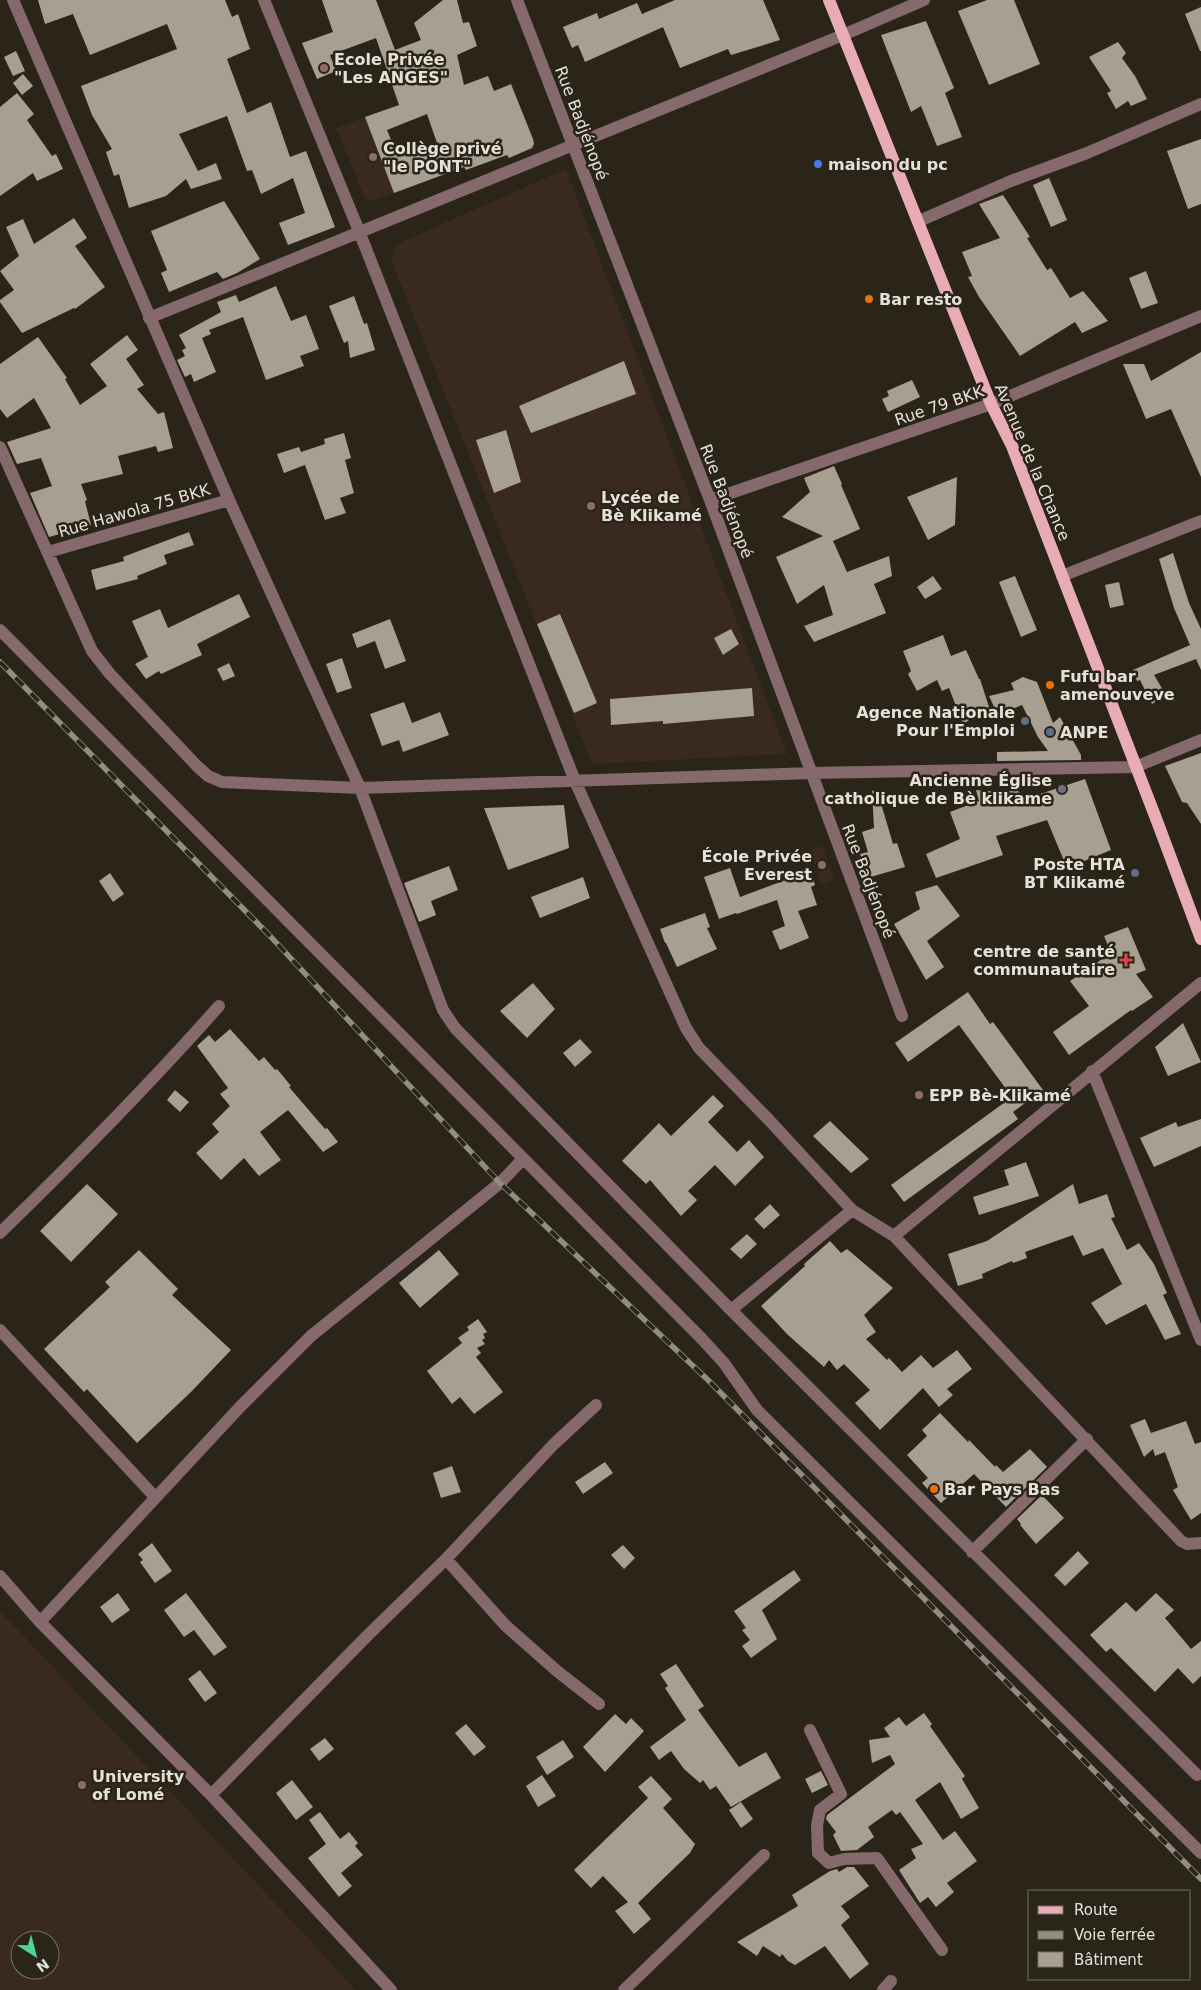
<svg xmlns="http://www.w3.org/2000/svg" width="1201" height="1990" font-family="'DejaVu Sans',sans-serif">
	<style>
		.education { fill: #39291f; fill-rule: evenodd }
		.building { fill: #a79f91; fill-rule: evenodd }
		.lines { fill: none; stroke-linecap: round; stroke-linejoin: round }
		.minor { stroke: #86696d; stroke-width: 12 }
		.major { stroke: #e8acb4; stroke-width: 12 }
		.rail-casing { stroke: #928d83; stroke-width: 5.5 }
		.rail { stroke: #2b2519; stroke-width: 4; stroke-dasharray: 11; stroke-linecap: butt }
		.education-dot { fill: #8d6e63; stroke: #2b2519; stroke-width: 2 }
		.shop-dot { fill: #3f7fe0; stroke: #2b2519; stroke-width: 2 }
		.food-dot { fill: #e8710a; stroke: #2b2519; stroke-width: 2 }
		.service-dot { fill: #5c6f8a; stroke: #2b2519; stroke-width: 2 }
		.worship-dot { fill: #6b7280; stroke: #2b2519; stroke-width: 2 }
		.health-dot { fill: #e0444e; stroke: #2b2519; stroke-width: 2 }
		.labels { text-anchor: middle; stroke-width: 5; stroke-linejoin: round; paint-order: stroke }
		.poi-label { font-size: 16px; font-weight: bold; fill: #e5e1d9; stroke: #2b2519; text-anchor: start }
		.street-label { font-size: 16px; fill: #e5e1d9; stroke: #2b2519 }
	</style>
	<rect width="100%" height="100%" fill="#2b2519"/>
	<path class="education" d="M380,112L409,187L372,201L365,198L336,128Z
		M566,169L787,754L592,764L391,259L397,244Z
		M823,846L834,880L822,885L811,850Z
		M0,1611L279,1907L356,1990H0ZM20,1940H50V1970H20Z"/>
	<path class="building" d="M38,0H225L232,17L238,14L250,49L227,59L247,113L271,102L290,157L306,151L335,227L288,245L279,223L305,213L293,178L261,194L252,170L247,171L227,116L179,134L198,171L216,163L222,179L191,189L186,179L166,196L129,208L119,174L114,176L106,152L112,149L92,115L81,86L177,49L167,24L90,55L73,14L45,24Z
		M322,0H376L395,50L421,40L414,23L443,0H457L463,23L469,22L477,46L457,55L464,85L488,76L494,91L511,84L533,139L534,144L532,148L509,158L507,155L466,170L464,167L394,193L365,117L399,105L376,38L330,55L336,71L317,79L302,43L333,32ZM427,114L437,143L398,157L387,130Z
		M675,0H763L780,40L731,55L728,49L680,68L663,27L585,62L578,45L572,48L563,27L597,13L599,19L637,3L642,14Z
		M987,0H1014L1040,64L989,85L958,11Z
		M1201,7V51H1200L1185,14Z
		M926,21L954,88L945,93L962,137L937,146L921,106L911,112L881,35Z
		M1118,42L1126,53L1122,58L1135,76L1147,99L1131,106L1128,101L1116,109L1107,93L1111,91L1089,57Z
		M16,51L25,71L13,76L4,57Z
		M23,74L33,86L22,95L13,83Z
		M17,93L34,114L27,120L52,156L56,154L63,169L37,181L33,173L0,196V107Z
		M1201,139V204L1188,209L1167,151Z
		M1049,178L1067,220L1051,227L1033,185Z
		M1003,195L1030,237L1027,238L1047,270L1051,268L1070,298L1083,291L1108,321L1082,333L1075,322L1020,356L979,297L968,277L972,276L962,252L1000,238L979,204Z
		M224,201L260,259L237,273L223,279L217,272L169,292L161,273L167,270L151,231Z
		M74,218L87,238L75,246L105,287L75,309L74,308L22,333L0,302V300L14,290L0,271L19,256L6,227L23,219L34,244Z
		M1146,271L1158,303L1141,309L1129,278Z
		M276,286L291,321L306,315L319,349L300,356L304,366L266,380L243,317L209,330L211,334L202,338L216,372L194,382L191,374L185,377L177,360L185,356L182,350L186,348L179,335L221,312L217,302L236,295L239,302Z
		M354,296L364,324L367,323L375,350L350,358L348,341L344,343L329,306Z
		M127,335L138,350L126,359L144,385L137,389L158,414L164,412L173,448L158,452L156,446L118,456L123,474L81,484L87,500L85,501L91,525L49,537L30,493L52,486L41,458L17,464L7,442L51,428L34,398L7,418L0,409V364L38,337L67,378L65,379L80,405L107,386L90,364Z
		M1201,352V477L1171,409L1146,419L1123,364H1144L1151,381Z
		M624,361L636,394L531,433L519,406Z
		M912,380L920,397L888,412L882,399L889,396L887,391Z
		M506,430L521,482L494,493L476,440Z
		M344,433L351,458L345,460L354,493L340,498L346,513L325,520L305,465L284,473L277,454L299,447L301,452L325,444L324,439Z
		M834,466L842,484L841,485L860,529L833,541L847,572L889,556L892,576L874,584L886,613L814,642L804,626L833,615L824,585L797,604L776,557L823,536L782,517L810,492L804,478Z
		M957,477L955,525L928,540L907,497Z
		M189,532L194,545L164,555L167,564L137,576L138,579L96,590L91,570L124,561L123,557Z
		M1173,553L1189,603L1201,629V670L1196,659L1154,675L1166,695L1152,704L1140,680L1137,681L1133,670L1190,645L1174,608L1159,559Z
		M933,576L942,589L925,599L917,587Z
		M1015,576L1037,630L1021,637L999,582Z
		M1119,582L1124,605L1110,608L1105,585Z
		M239,594L250,617L197,644L202,655L161,674L159,671L146,679L135,664L148,657L132,621L160,609L168,628Z
		M560,614L597,703L574,713L537,624Z
		M390,619L406,661L385,669L375,641L357,648L352,634Z
		M731,629L739,644L723,655L714,638Z
		M943,635L951,656L966,650L979,679H980L989,707L963,724L949,688L942,691L937,680L917,691L908,674L911,671L903,651Z
		M342,658L352,688L337,693L326,664Z
		M229,663L235,676L223,681L217,669Z
		M1023,677L1037,682L1053,723L1060,717L1081,755V760L997,761V752L1048,751L1038,737L1022,705L998,715L989,696L1014,690L1011,683Z
		M752,688L754,716L663,724V721L611,725L610,699Z
		M404,702L412,723L440,712L449,735L403,752L399,740L382,746L370,714Z
		M1201,753V824L1187,803L1182,802L1165,766Z
		M1085,779L1111,850L1067,868L1047,820L996,836L1003,855L936,878L926,854L960,839L950,812L979,801L976,790L1000,792L1016,790L1028,798Z
		M877,790L893,844L897,843L905,867L867,878L860,854L868,852L862,832L874,828L872,791Z
		M564,805L569,848L508,870L484,808Z
		M449,866L458,890L431,901L436,915L419,922L404,883Z
		M730,868L740,897L810,871L815,885L811,887L817,905L798,911L809,938L780,950L772,931L785,926L777,900L737,914L736,913L719,919L704,877Z
		M110,873L124,894L113,902L99,881Z
		M583,877L590,898L540,918L531,897Z
		M937,885L960,916L927,941L944,967L926,980L894,924L920,909L915,892Z
		M705,913L710,927L707,928L717,949L677,967L666,943H665L660,929Z
		M1128,927L1146,970L1136,974L1153,997L1132,1011L1131,1010L1069,1055L1053,1032L1089,1006L1070,981L1111,953L1104,936Z
		M533,983L555,1009L527,1038L500,1011Z
		M968,992L990,1024L993,1022L1043,1090L1013,1112L1018,1119L904,1202L891,1185L1012,1097L959,1025L908,1062L895,1043Z
		M1183,1023L1201,1062L1168,1076L1155,1047Z
		M230,1029L259,1061L264,1057L275,1070L277,1069L291,1086L289,1087L325,1129L327,1128L338,1142L323,1152L288,1110L260,1132L281,1160L259,1176L244,1158L221,1180L196,1153L219,1132L212,1124L230,1106L220,1094L228,1088L197,1046L209,1035L215,1042Z
		M580,1039L592,1052L575,1067L563,1053Z
		M175,1090L189,1102L180,1112L167,1100Z
		M713,1095L724,1106L708,1122L737,1152L749,1140L764,1157L735,1186L715,1165L688,1191L697,1200L681,1216L650,1180L646,1184L622,1161L659,1123L671,1136Z
		M1201,1119V1146L1154,1167L1140,1138L1176,1122L1178,1127Z
		M830,1121L869,1159L851,1173L813,1136Z
		M1026,1162L1039,1196L979,1215L973,1197L1009,1185L1004,1170Z
		M87,1184L118,1214L71,1262L40,1231Z
		M1073,1184L1079,1204L1107,1194L1115,1217L1111,1218L1127,1250L1139,1243L1154,1264L1167,1293L1163,1295L1181,1334L1165,1340L1146,1304L1106,1325L1091,1303L1122,1284L1103,1248L1083,1256L1073,1235L1025,1252L1027,1258L1013,1263L1012,1261L982,1274L983,1278L958,1286L948,1254L987,1241Z
		M770,1204L780,1215L764,1229L754,1219Z
		M747,1234L757,1244L741,1259L730,1249Z
		M830,1241L841,1253L847,1249L893,1288L864,1315L876,1332L866,1339L887,1360L889,1358L902,1372L921,1355L933,1368L957,1350L972,1369L947,1389L953,1395L939,1407L923,1388L880,1430L855,1403L870,1390L844,1364L837,1370L829,1360L824,1367L787,1334L761,1306L805,1266L804,1264Z
		M139,1250L178,1289L172,1295L231,1350L191,1392L137,1443L87,1389L84,1392L44,1349L110,1287L105,1282Z
		M439,1250L459,1274L420,1308L399,1283Z
		M478,1319L487,1332L483,1334L485,1338L482,1340L485,1344L477,1348L481,1353L476,1357L503,1392L474,1414L460,1397L452,1404L427,1371L462,1343L458,1338L469,1330L467,1327Z
		M940,1413L968,1442L969,1440L995,1467L996,1465L1003,1472L1030,1449L1047,1467L1006,1507L974,1474L941,1503L922,1483L928,1478L907,1455L927,1436L922,1430Z
		M1145,1419L1151,1433L1186,1421L1195,1444L1201,1442V1513L1191,1520L1173,1490L1178,1487L1165,1452L1155,1456L1153,1449L1144,1457L1130,1425Z
		M605,1462L613,1473L583,1494L575,1482Z
		M452,1466L461,1492L441,1498L433,1473Z
		M1042,1495L1064,1518L1036,1544L1020,1525L1021,1524L1017,1519Z
		M152,1543L172,1571L155,1583L140,1562L143,1560L138,1554Z
		M623,1545L635,1558L624,1569L611,1555Z
		M1078,1551L1089,1563L1065,1586L1054,1575Z
		M794,1570L801,1580L762,1610L777,1639L751,1658L742,1646L750,1640L742,1630L746,1628L734,1611Z
		M118,1593L130,1610L112,1623L100,1607Z
		M186,1593L227,1647L214,1656L194,1630L184,1637L164,1610Z
		M1156,1593L1174,1610L1165,1618L1191,1649L1201,1641V1676L1193,1684L1178,1668L1155,1692L1111,1648L1106,1652L1090,1635L1126,1602L1136,1612Z
		M676,1664L704,1706L698,1710L739,1767L766,1752L781,1778L731,1807L716,1786L710,1790L703,1780L700,1783L684,1769L671,1751L659,1760L650,1747L686,1720L665,1688L668,1686L660,1674Z
		M200,1670L217,1693L205,1702L188,1679Z
		M924,1713L932,1724L930,1726L965,1776L962,1779L979,1808L961,1819L940,1782L915,1800L943,1840L955,1831L977,1861L947,1883L954,1892L936,1907L928,1897L920,1903L899,1870L916,1858L911,1849L923,1844L900,1812L896,1815L892,1810L868,1827L874,1837L857,1850L841,1851L833,1835L836,1832L826,1819L827,1815L895,1764L890,1755L872,1763L869,1740L890,1737L884,1728L899,1717L906,1726Z
		M615,1714L626,1724L631,1718L644,1731L605,1772L583,1747Z
		M466,1724L486,1747L474,1756L455,1733Z
		M325,1738L334,1749L319,1761L310,1749Z
		M563,1740L574,1757L547,1775L536,1757Z
		M821,1771L828,1785L812,1793L805,1779Z
		M542,1775L556,1796L538,1807L526,1786Z
		M651,1776L672,1799L663,1808L695,1844L690,1853L638,1903L651,1919L634,1934L615,1911L628,1902L603,1876L591,1888L574,1870L648,1798L638,1787Z
		M292,1780L313,1807L296,1820L276,1793Z
		M741,1802L753,1819L741,1828L729,1810Z
		M320,1812L340,1839L349,1832L358,1843L355,1846L363,1855L341,1873L352,1886L339,1897L308,1858L326,1844L309,1820Z
		M847,1867H854L869,1886L841,1906L850,1917L841,1925L869,1964L850,1979L825,1946L795,1965L788,1961L782,1954L780,1957L763,1946L757,1956L737,1942L798,1906L792,1895L830,1871L837,1869L839,1872Z"/>
	<g class="lines">
		<path class="minor" d="M13,0L229,500L360,788L443,1010L455,1028L731,1310L1197,1775
			M264,0L359,231L575,781L686,1028L699,1048L769,1120L852,1210L894,1236L1181,1541L1187,1544L1201,1543
			M517,0L710,500L902,1016
			M919,221L1011,181L1087,153L1201,104
			M149,318L843,35L924,0
			M0,447L92,651L110,674L197,766L208,776L222,782L360,788L811,773L1135,767L1201,740
			M710,500L991,404L1201,316
			M48,552L229,500
			M1062,576L1201,521
			M0,630L702,1339L724,1363L757,1410L1201,1853
			M1092,1071L1201,1340
			M0,1233C75,1160 149,1085 219,1006
			M894,1236L1201,983
			M731,1310L852,1210
			M0,1330L155,1497
			M972,1552L1087,1439
			M446,1559L505,1625L557,1671L599,1704
			M0,1576L40,1622L211,1795L391,1990
			M40,1622L240,1407L311,1336L500,1183L523,1159
			M810,1730L841,1794L820,1810L817,1825L818,1853L829,1863L844,1859L877,1858L942,1950
			M211,1795L367,1636L446,1559L554,1444L596,1405
			M624,1990L764,1855
			M883,1990L891,1981"/>
		<path class="major" d="M829,0L991,404L1012,446L1157,821L1201,939"/>
		<g class="rail-casing">
			<path id="rail" d="M0,662L271,937L500,1183L709,1381L1201,1879"/>
		</g>
		<use href="#rail" class="rail"/>
	</g>
	<g class="education-dot">
		<circle cx="324" cy="68" r="5"/>
		<circle cx="373" cy="157" r="5"/>
		<circle cx="591" cy="506" r="5"/>
		<circle cx="822" cy="865" r="5"/>
		<circle cx="919" cy="1095" r="5"/>
		<circle cx="82" cy="1785" r="5"/>
	</g>
	<circle class="shop-dot" cx="818" cy="164" r="5"/>
	<g class="food-dot">
		<circle cx="869" cy="299" r="5"/>
		<circle cx="1050" cy="685" r="5"/>
		<circle cx="934" cy="1489" r="5"/>
	</g>
	<g class="service-dot">
		<circle cx="1025" cy="721" r="5"/>
		<circle cx="1050" cy="732" r="5"/>
		<circle cx="1135" cy="873" r="5"/>
	</g>
	<circle class="worship-dot" cx="1062" cy="789" r="5"/>
	<path class="health-dot" d="M1123.5 952.5h5v5h5v5h-5v5h-5v-5h-5v-5h5z"/>
	<g class="labels">
		<g class="poi-label">
			<text x="334" y="65">Ecole Privée<tspan x="334" dy="18">"Les ANGES"</tspan></text>
			<text x="383" y="154">Collège privé<tspan x="383" dy="18">"le PONT"</tspan></text>
			<text x="828" y="170">maison du pc</text>
			<text x="879" y="305">Bar resto</text>
			<text x="601" y="503">Lycée de<tspan x="601" dy="18">Bè Klikamé</tspan></text>
			<text x="1060" y="682">Fufu bar<tspan x="1060" dy="18">amenouveve</tspan></text>
			<text x="1015" y="718" text-anchor="end">Agence Nationale<tspan x="1015" dy="18">Pour l'Emploi</tspan></text>
			<text x="1060" y="738">ANPE</text>
			<text x="1052" y="786" text-anchor="end">Ancienne Église<tspan x="1052" dy="18">catholique de Bè klikame</tspan></text>
			<text x="812" y="862" text-anchor="end">École Privée<tspan x="812" dy="18">Everest</tspan></text>
			<text x="1125" y="870" text-anchor="end">Poste HTA<tspan x="1125" dy="18">BT Klikamé</tspan></text>
			<text x="1115" y="957" text-anchor="end">centre de santé<tspan x="1115" dy="18">communautaire</tspan></text>
			<text x="929" y="1101">EPP Bè-Klikamé</text>
			<text x="944" y="1495">Bar Pays Bas</text>
			<text x="92" y="1782">University<tspan x="92" dy="18">of Lomé</tspan></text>
		</g>
		<g class="street-label">
			<text transform="translate(582 123) rotate(69)" y="6">Rue Badjénopé</text>
			<text transform="translate(939 405) rotate(-19)" y="6">Rue 79 BKK</text>
			<text transform="translate(1033 462) rotate(67)" y="6">Avenue de la Chance</text>
			<text transform="translate(727 501) rotate(69)" y="6">Rue Badjénopé</text>
			<text transform="translate(134 510) rotate(-16)" y="6">Rue Hawola 75 BKK</text>
			<text transform="translate(869 881) rotate(69)" y="6">Rue Badjénopé</text>
		</g>
	</g>
	<rect x="1028" y="1890" width="162" height="90" fill="#2b2519" stroke="#757066"/>
	<rect x="1038" y="1906" width="25" height="8" fill="#e8acb4" stroke="#757066"/>
	<text x="1074" y="1915" font-size="15" fill="#e5e1d9">Route</text>
	<rect x="1038" y="1931" width="25" height="8" fill="#928d83" stroke="#757066"/>
	<text x="1074" y="1940" font-size="15" fill="#e5e1d9">Voie ferrée</text>
	<rect x="1038" y="1952" width="25" height="15" fill="#a79f91" stroke="#757066"/>
	<text x="1074" y="1965" font-size="15" fill="#e5e1d9">Bâtiment</text>
	<g transform="translate(35 1955) rotate(144)"><circle r="24" fill="#2b2519" stroke="#757066"/>
	<path d="M0-4L9 19L0 12L-9 19Z" fill="#4dd39a"/>
	<text y="-8" font-size="14" font-weight="bold" text-anchor="middle" fill="#e5e1d9">N</text>
	</g>
</svg>
